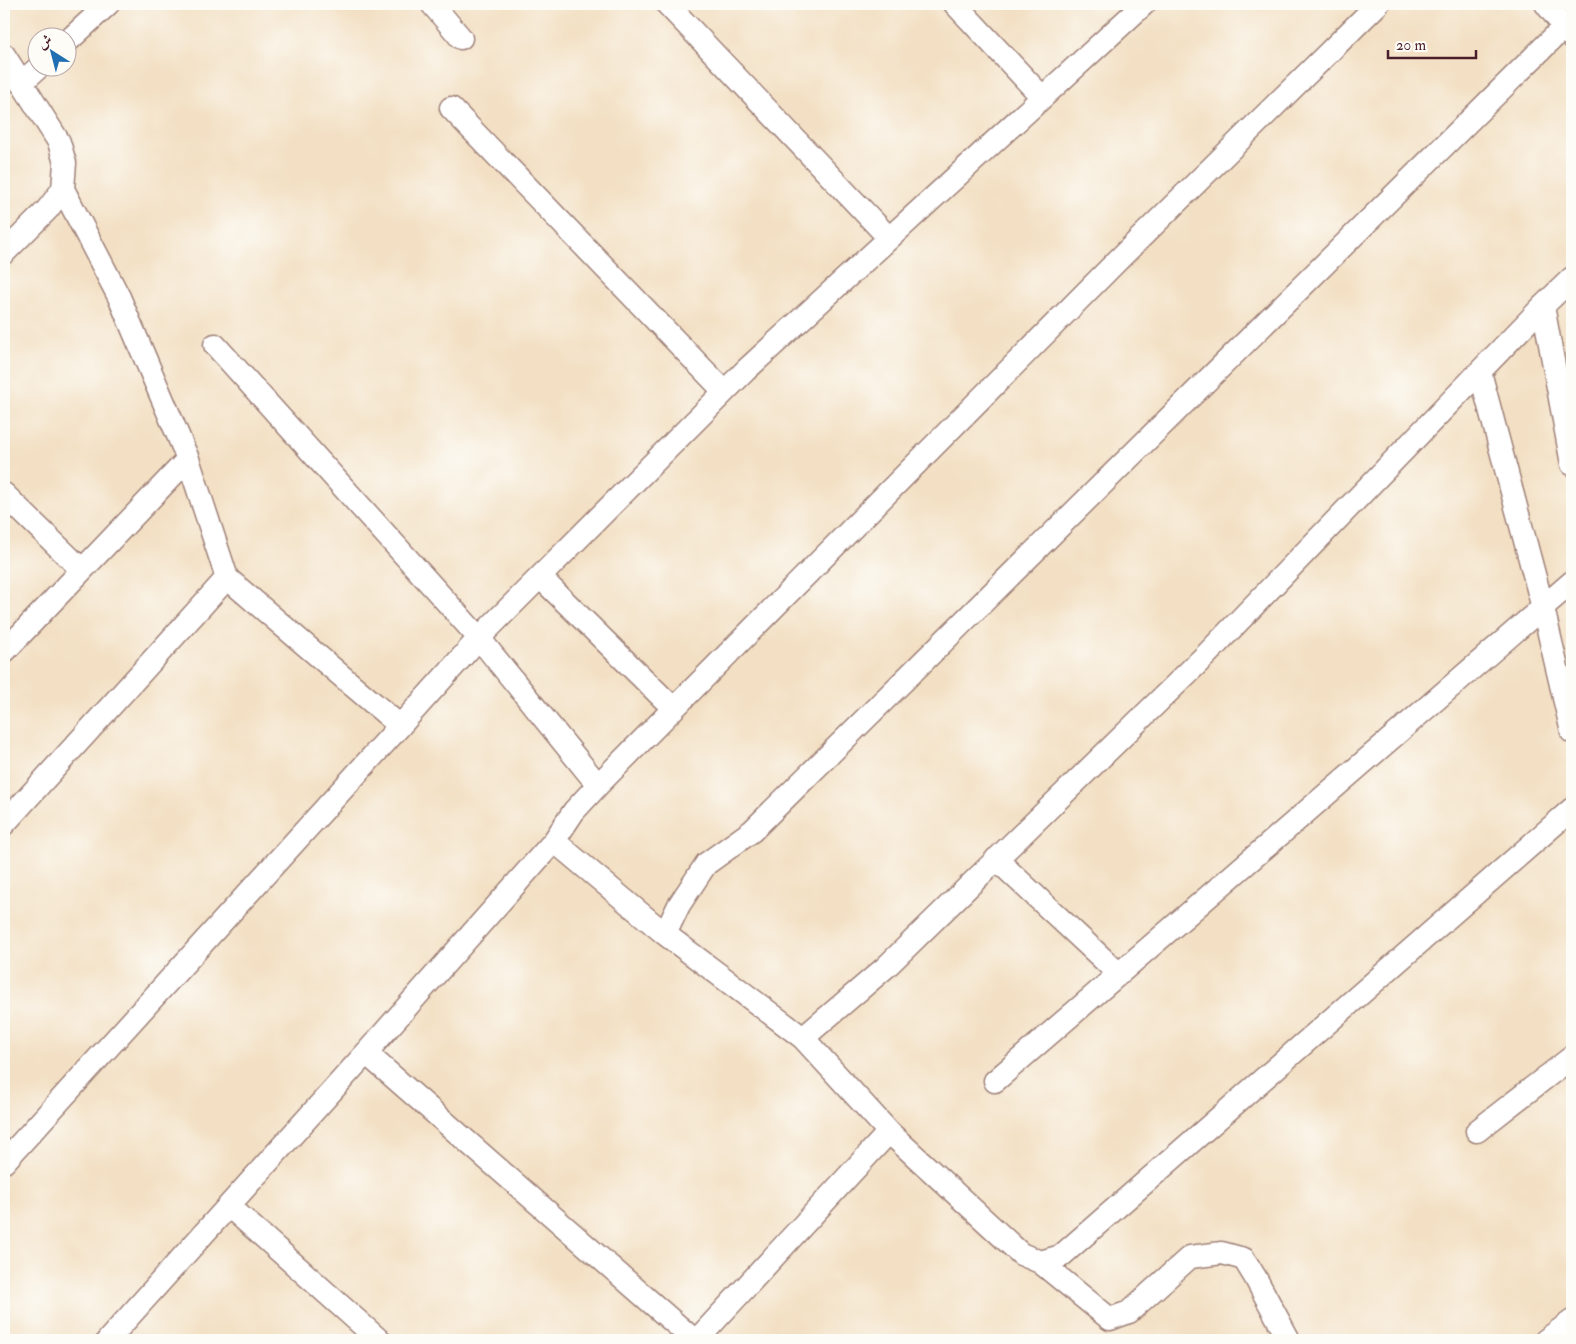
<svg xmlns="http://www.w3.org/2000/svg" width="1576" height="1344" font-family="'IM FELL Double Pica',Amiri,serif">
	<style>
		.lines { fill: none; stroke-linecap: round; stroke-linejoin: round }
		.minor-casing { stroke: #9e8078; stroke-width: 25 }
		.minor { stroke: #fff; stroke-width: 22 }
	</style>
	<rect width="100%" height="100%" fill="#fdfcf7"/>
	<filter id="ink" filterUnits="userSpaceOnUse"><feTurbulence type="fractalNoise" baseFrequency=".02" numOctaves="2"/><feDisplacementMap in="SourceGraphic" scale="10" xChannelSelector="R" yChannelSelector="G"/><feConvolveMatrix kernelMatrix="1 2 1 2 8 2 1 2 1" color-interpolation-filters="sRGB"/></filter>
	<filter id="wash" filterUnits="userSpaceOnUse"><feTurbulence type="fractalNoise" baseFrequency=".0096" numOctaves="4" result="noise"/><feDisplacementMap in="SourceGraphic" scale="20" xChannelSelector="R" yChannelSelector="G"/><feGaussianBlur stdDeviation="1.12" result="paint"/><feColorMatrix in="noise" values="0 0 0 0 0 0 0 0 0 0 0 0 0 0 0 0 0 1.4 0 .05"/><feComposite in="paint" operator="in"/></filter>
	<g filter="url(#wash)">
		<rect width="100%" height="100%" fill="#f3e0c4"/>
	</g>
	<g filter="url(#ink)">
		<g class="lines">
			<g class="minor-casing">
				<path id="minor" d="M432,4L461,38
					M667,4L889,238
					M955,4L1042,97
					M1546,4L1572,37
					M68,41L108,4
					M4,55L59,142L65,163L63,189L47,210L4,253
					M21,83L38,68
					M451,108L724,391
					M1543,306L1572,464
					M215,345L479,638L598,785
					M1480,372L1543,608L1572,732
					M4,494L82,570
					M540,577L673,708
					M4,652L188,459
					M400,726L479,638L746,370L1144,4
					M4,824L227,578
					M554,841L665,934L803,1038L886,967L1206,655L1543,306L1572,278
					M996,859L1119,974
					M665,934L679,905L706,864L752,831L1564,27
					M803,1038L889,1132L1021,1254L1040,1262L1061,1256L1572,809
					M366,1053L694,1340
					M995,1081L1572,582
					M1477,1131L1572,1057
					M4,1162L400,726L227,578L188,459L119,297L63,189
					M229,1206L379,1340
					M1040,1262L1110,1319L1129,1312L1190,1257L1222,1253L1244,1259L1255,1277L1289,1340
					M108,1340L366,1053L554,841L574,811L598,785L1120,258L1378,4
					M697,1340L889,1132
					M1546,1340L1572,1321"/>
			</g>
			<use href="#minor" class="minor"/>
		</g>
	</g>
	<rect width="1576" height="1344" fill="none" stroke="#fdfcf7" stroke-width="20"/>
	<g transform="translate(52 52) rotate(324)"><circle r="24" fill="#fdfcf7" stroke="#b5a4a5"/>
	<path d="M0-4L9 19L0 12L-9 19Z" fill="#1f6fb2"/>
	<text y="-8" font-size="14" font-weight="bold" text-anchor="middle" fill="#4a1f2b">ش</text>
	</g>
	<path d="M1388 50v8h88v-8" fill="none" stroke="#4a1f2b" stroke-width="2.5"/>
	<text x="1396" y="50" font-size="15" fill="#4a1f2b" stroke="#fdfcf7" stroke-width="4" paint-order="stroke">20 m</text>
</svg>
